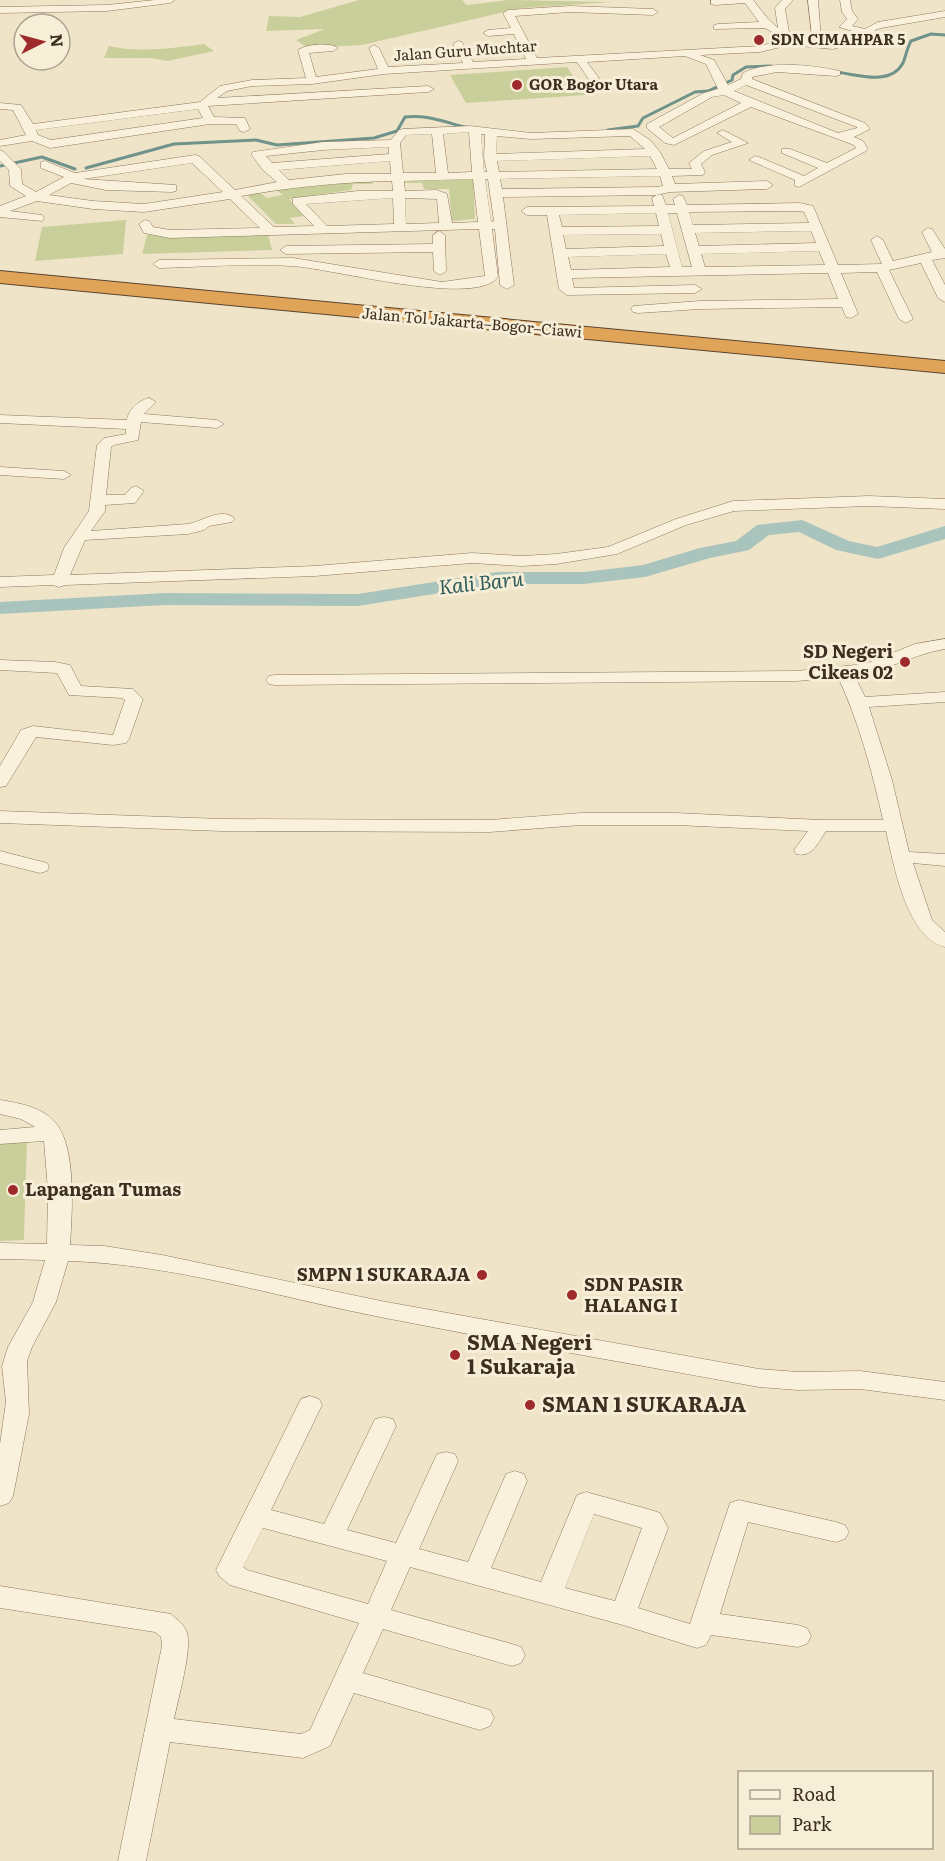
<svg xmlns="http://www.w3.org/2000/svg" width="945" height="1861" font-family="Literata,serif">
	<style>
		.green { fill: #c9cf9b }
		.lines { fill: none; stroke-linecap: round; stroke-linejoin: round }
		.stream { stroke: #6f938a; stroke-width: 3 }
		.river { fill: #a9c4bc; fill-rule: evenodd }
		.minor-casing { stroke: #8d765c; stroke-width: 1 }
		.highway-casing { stroke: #5b4430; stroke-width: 2 }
		.minor { fill: #faf1dc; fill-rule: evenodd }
		.highway { fill: #e0a458; fill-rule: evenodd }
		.poi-dot { fill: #9e2a2b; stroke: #f7eed8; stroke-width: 2 }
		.labels { text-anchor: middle; stroke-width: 6; stroke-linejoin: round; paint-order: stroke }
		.far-poi-label { font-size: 15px; font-weight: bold; fill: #3d2e20; stroke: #f7eed8; text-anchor: start }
		.far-street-label { font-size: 15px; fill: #3d2e20; stroke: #f7eed8 }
		.poi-label { font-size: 18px; font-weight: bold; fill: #3d2e20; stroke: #f7eed8; text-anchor: end }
		.water-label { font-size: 20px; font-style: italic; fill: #2f5d5a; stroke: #f7eed8 }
		.near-poi-label { font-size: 21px; font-weight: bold; fill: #3d2e20; stroke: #f7eed8; text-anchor: start }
	</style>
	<rect width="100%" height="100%" fill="#f0e4c8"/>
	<path class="green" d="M359,0H462L467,5L508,0L612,2L522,8L362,45L308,48L296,40L325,29L266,31L269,16L300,17Z
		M204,44L214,51L168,61L150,58H104L109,46C137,53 175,48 204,44Z
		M567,67L586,95L466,103L450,75Z
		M473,177L475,219L452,221L449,189H424L422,183H405V178Z
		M372,178L373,184H353L351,190L289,199L304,216L290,218L295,224H276L246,194L259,192L267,198L283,195L274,188Z
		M126,220L123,254L35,261L42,227Z
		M268,234L272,250L142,254L147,235Z
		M27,1139L24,1240L0,1241V1141Z"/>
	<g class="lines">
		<path class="stream" d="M836,72C856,74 890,87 903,63C906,56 907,48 911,41L931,34L945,35
			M608,130L638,126L643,118L695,92L708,91L732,80L733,75L746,67L771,66
			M0,166L42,157L75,169
			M86,168L174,144L256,140L277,145L374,138L397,131L405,117C427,114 447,123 468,128"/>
		<path class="river" d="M802,520L849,541L877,547L945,526V539L878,559L836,550L799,532L769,535L749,550L710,558L645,577L584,584H497L358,606L165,605L0,614V602L165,593L358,594L497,572H584L643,565L700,548L736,541L757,525Z"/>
		<g class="minor-casing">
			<path id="minor" d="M155,0H175L170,3L107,11L0,13V7L107,5Z
				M711,0H753L768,19L778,28L775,8L782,0H793L785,9L789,32L805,36L800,39H790L833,43L862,34L839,27L847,19L842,12L840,0H850L852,11L858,19L852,26L865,29L878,22L945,11V17L881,28L875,30V33L869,39L833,49L789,45L760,52L700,55L714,60L728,85L741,79L743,73C770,60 811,65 840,71V75L836,76L777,72L752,77V79L865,123L870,129L854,137L863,141L868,149L866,151L799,187L795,186V180L749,160L755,156L759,157L804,176L818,168L782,153V149H790L827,163L856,148L854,145L751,107L674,145L665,143L647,128V124L704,93L718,89L706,64L685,56L587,62L607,89L601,92L597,91L577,62L384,74L312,84L252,86L227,91L217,98L428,86L434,89L428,92L208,106L214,117L245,118L250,129L244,132L240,131L236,124H210L50,148L32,141L0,146V140L26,135L13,110L0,109V103L21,105L33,124L200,102L220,86L252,80L306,78L298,50C306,44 330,42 338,48L333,51L309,53L316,77L378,69L369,48L374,45L379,48L388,67L463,63L453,44L458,41L462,42L473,62L526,59L514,34L488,36L483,33L488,30L511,28L503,13L508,10L570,6L653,9L658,12L653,15L570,12L515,16L537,58L760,46L779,41V36L765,28L714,29V25L718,24L759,22L745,3L715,5L711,4ZM746,85L857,127V128L838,133L734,91ZM724,95L741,103L673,138L659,127L712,97ZM198,109L203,118L51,140L38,135L36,130Z
				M808,0H818L821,38L817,39L812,36Z
				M470,126L531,133L633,129L650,140L660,152L669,169H692L689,163L704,151L732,142L717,133L723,130L748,143L712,155L701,164L705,172L703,175L672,176L675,184L767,181L773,185L767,189L670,192L656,195L503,197L514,285L507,289L500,285L495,229H492L498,277C475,308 331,268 292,266C248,263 203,267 159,268L153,264L159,260L293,258L442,282L485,276L479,229L170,238L144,233L139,224L145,220L149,221L153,227L170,230L260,228L230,199L144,212L93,209L37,201L10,211L42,215L44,218L42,221L0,217V206L26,196L10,186L9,170L0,161V150L4,152L21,169L22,184L36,192L64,177L41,168V162L45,161L75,173L195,155L199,156L235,190L277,182L263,170L251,154L253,152L323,142L391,140L399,130L403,129ZM469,132L472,172L448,173L443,134ZM432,134L436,173H403L400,143L406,135ZM481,134H485L484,158L487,172H484ZM497,136L531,139L630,136L645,149L496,154ZM389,147V154L272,163L266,156L323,150ZM650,156L657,169L499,172L497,161ZM390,161L391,174H346L289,180L279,170ZM192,163L223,192L144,204L93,201L49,195L71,183L106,190L172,192L176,191V185L83,179ZM660,176L663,186L656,187L502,189L500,179ZM473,179L478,222L452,223L447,194L437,190L405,191L404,181ZM485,179H488L494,221L491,222ZM392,181L393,191H358L293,198V204L314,226L274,227L241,196C292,187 341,182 392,181ZM393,198L394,224L327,226L306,204ZM405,198L437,199L439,223L406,224Z
				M658,194L662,195L666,205H675L673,199L679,195L683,196L687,205L800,203L813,206L838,265L882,264L871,240L877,236L883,240L893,261L932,252L922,232L928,228L932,229L945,249V258L932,260L945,285V302L938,298L921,263L889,270L913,319L906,323L899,319L877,272L841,273L858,314L851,318L846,317L842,307L700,309L638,313L633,312L631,309L633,306L700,301L838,299L828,273L572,278L574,288L695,285L702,289L695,293L567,295L559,289L547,215H527L521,211L527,207L654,206L652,198ZM689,212L800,211L804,212L809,223L693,225ZM656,213L659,226L562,227L559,215ZM668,213H677L692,267H682ZM811,231L816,243L699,246L695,233ZM661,234L664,246L566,249L563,235ZM819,251L825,265L705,267L701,254ZM666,254L670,267L571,270L568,257Z
				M439,231L445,235L446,271L440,275L434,271L433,252L286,254L280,250L286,246L433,244V235Z
				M149,398L156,402L144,414L217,420L224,424L217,428L141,422L138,440L114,445L111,447L106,495H125L131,488L136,486L144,491L135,503L105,505V511L91,531L188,524C201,522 223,506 235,519L232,522L209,526L204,530L188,534L85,540L70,575L315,566L472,553L522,556L556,554L608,547L676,519L733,501L869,496L945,499V509L869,506L734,511L686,525L617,554L556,564L522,566L472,563L315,576L65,585L59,587L53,585L0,587V577L54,575L64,548L89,511L97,445L104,438L126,434V429L0,423V415L127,420C128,410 139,400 149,398Z
				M0,467L64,471L71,475L64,479L0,475Z
				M945,639V649C913,654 886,672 854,675L865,697L945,692V702L869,707L892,780L909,852L945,854V866L913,863L932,920L945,932V947C906,937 894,865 886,831H826C818,843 812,858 796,854L794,850L808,831L676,825H581L490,832L222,831L0,823V811L222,819L490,820L581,813H676L821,820H883C872,771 859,722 838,677L797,681L275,685L269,684L266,680L269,676L275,675L797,671L865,664L915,644Z
				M0,660L55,662L70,665L81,686L133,689L143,699L129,739L126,743L113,745L36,737L6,786L0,787V766L21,730L33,726L113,735L125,700L122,698L69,695L57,673L0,670Z
				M0,851L47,863L49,867L47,871L40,873L0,863Z
				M0,1100C19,1103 42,1107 55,1122C77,1147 72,1213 70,1245L104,1246L162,1255L381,1301L759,1369L798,1372L860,1371L945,1382V1400L860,1389L798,1390L759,1387C633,1364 506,1342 380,1317C278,1297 172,1264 68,1261L56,1302L32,1347L27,1361L29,1414L13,1496L9,1503L0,1506V1444L6,1402L2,1366L8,1347L33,1302L45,1260L0,1259V1243L47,1244L48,1190L44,1141L0,1144V1130L35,1127L21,1119L0,1114Z
				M310,1396L319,1399L322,1405L271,1510L324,1524L375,1419L384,1417L393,1419L396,1426L347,1530L396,1543L437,1454L446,1452L455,1454L458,1461L419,1549L468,1562L503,1481L506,1474L515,1471L524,1474L527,1481L491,1568L541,1582L577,1495L586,1492L651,1510L660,1513L668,1528L638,1608L690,1624L730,1503L739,1500L836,1522L845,1525L849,1532L845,1539L836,1542L748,1522L720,1614L798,1625L807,1628L811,1636L807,1644L798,1647L711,1635L706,1645L697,1648L623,1625L410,1567L391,1610L512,1644L521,1647L525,1655L521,1663L512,1666L383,1629L363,1673L490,1710L494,1718L490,1726L480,1730L354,1693L330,1746L303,1758L170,1742L146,1861H118L162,1646L161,1637L155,1632L0,1608V1586L171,1614C177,1620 185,1625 187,1633C192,1650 178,1699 174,1719L301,1734L310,1730L359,1623L230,1585L220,1577L216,1570L298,1405L301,1399ZM594,1514L642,1528L615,1601L565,1588ZM263,1528L387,1561L368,1604L247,1570L243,1567Z"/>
		</g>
		<g class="highway-casing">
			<path id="highway" d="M0,271L945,361V373L0,283Z"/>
		</g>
		<use href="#minor" class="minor"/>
		<use href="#highway" class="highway"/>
	</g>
	<g class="poi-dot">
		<circle cx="759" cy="40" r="6"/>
		<circle cx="517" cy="85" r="6"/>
		<circle cx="905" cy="662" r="6"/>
		<circle cx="13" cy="1190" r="6"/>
		<circle cx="482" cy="1275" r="6"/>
		<circle cx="572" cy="1295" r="6"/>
		<circle cx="455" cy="1355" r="6"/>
		<circle cx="530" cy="1405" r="6"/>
	</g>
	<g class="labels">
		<g class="far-poi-label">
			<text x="771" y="45">SDN CIMAHPAR 5</text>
			<text x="529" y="90">GOR Bogor Utara</text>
		</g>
		<g class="far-street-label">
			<text transform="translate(465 51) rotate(-4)" y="5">Jalan Guru Muchtar</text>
			<text transform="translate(472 323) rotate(5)" y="5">Jalan Tol Jakarta–Bogor–Ciawi</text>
		</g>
		<g class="poi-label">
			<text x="893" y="658">SD Negeri<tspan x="893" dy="21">Cikeas 02</tspan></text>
			<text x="25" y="1196" text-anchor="start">Lapangan Tumas</text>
			<text x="470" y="1281">SMPN 1 SUKARAJA</text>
			<text x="584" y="1291" text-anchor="start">SDN PASIR<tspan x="584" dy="21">HALANG I</tspan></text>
		</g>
		<g class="water-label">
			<text transform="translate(481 583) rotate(-6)" y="7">Kali Baru</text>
		</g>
		<g class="near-poi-label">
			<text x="467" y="1350">SMA Negeri<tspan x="467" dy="24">1 Sukaraja</tspan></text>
			<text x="542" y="1412">SMAN 1 SUKARAJA</text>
		</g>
	</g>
	<rect x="738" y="1771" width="195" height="78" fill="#f7eed8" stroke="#ada18e" stroke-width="1.5"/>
	<rect x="750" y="1790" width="30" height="9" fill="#faf1dc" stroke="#ada18e" stroke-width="1.5"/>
	<text x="792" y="1801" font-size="18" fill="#3d2e20">Road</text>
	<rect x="750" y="1816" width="30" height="18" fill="#c9cf9b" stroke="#ada18e" stroke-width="1.5"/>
	<text x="792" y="1831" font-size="18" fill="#3d2e20">Park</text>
	<g transform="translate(42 42) rotate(84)"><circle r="28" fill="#f7eed8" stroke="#ada18e" stroke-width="1.5"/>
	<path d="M0-4.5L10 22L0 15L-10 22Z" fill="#9e2a2b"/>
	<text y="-9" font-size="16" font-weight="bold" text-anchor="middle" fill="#3d2e20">N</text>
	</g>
</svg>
